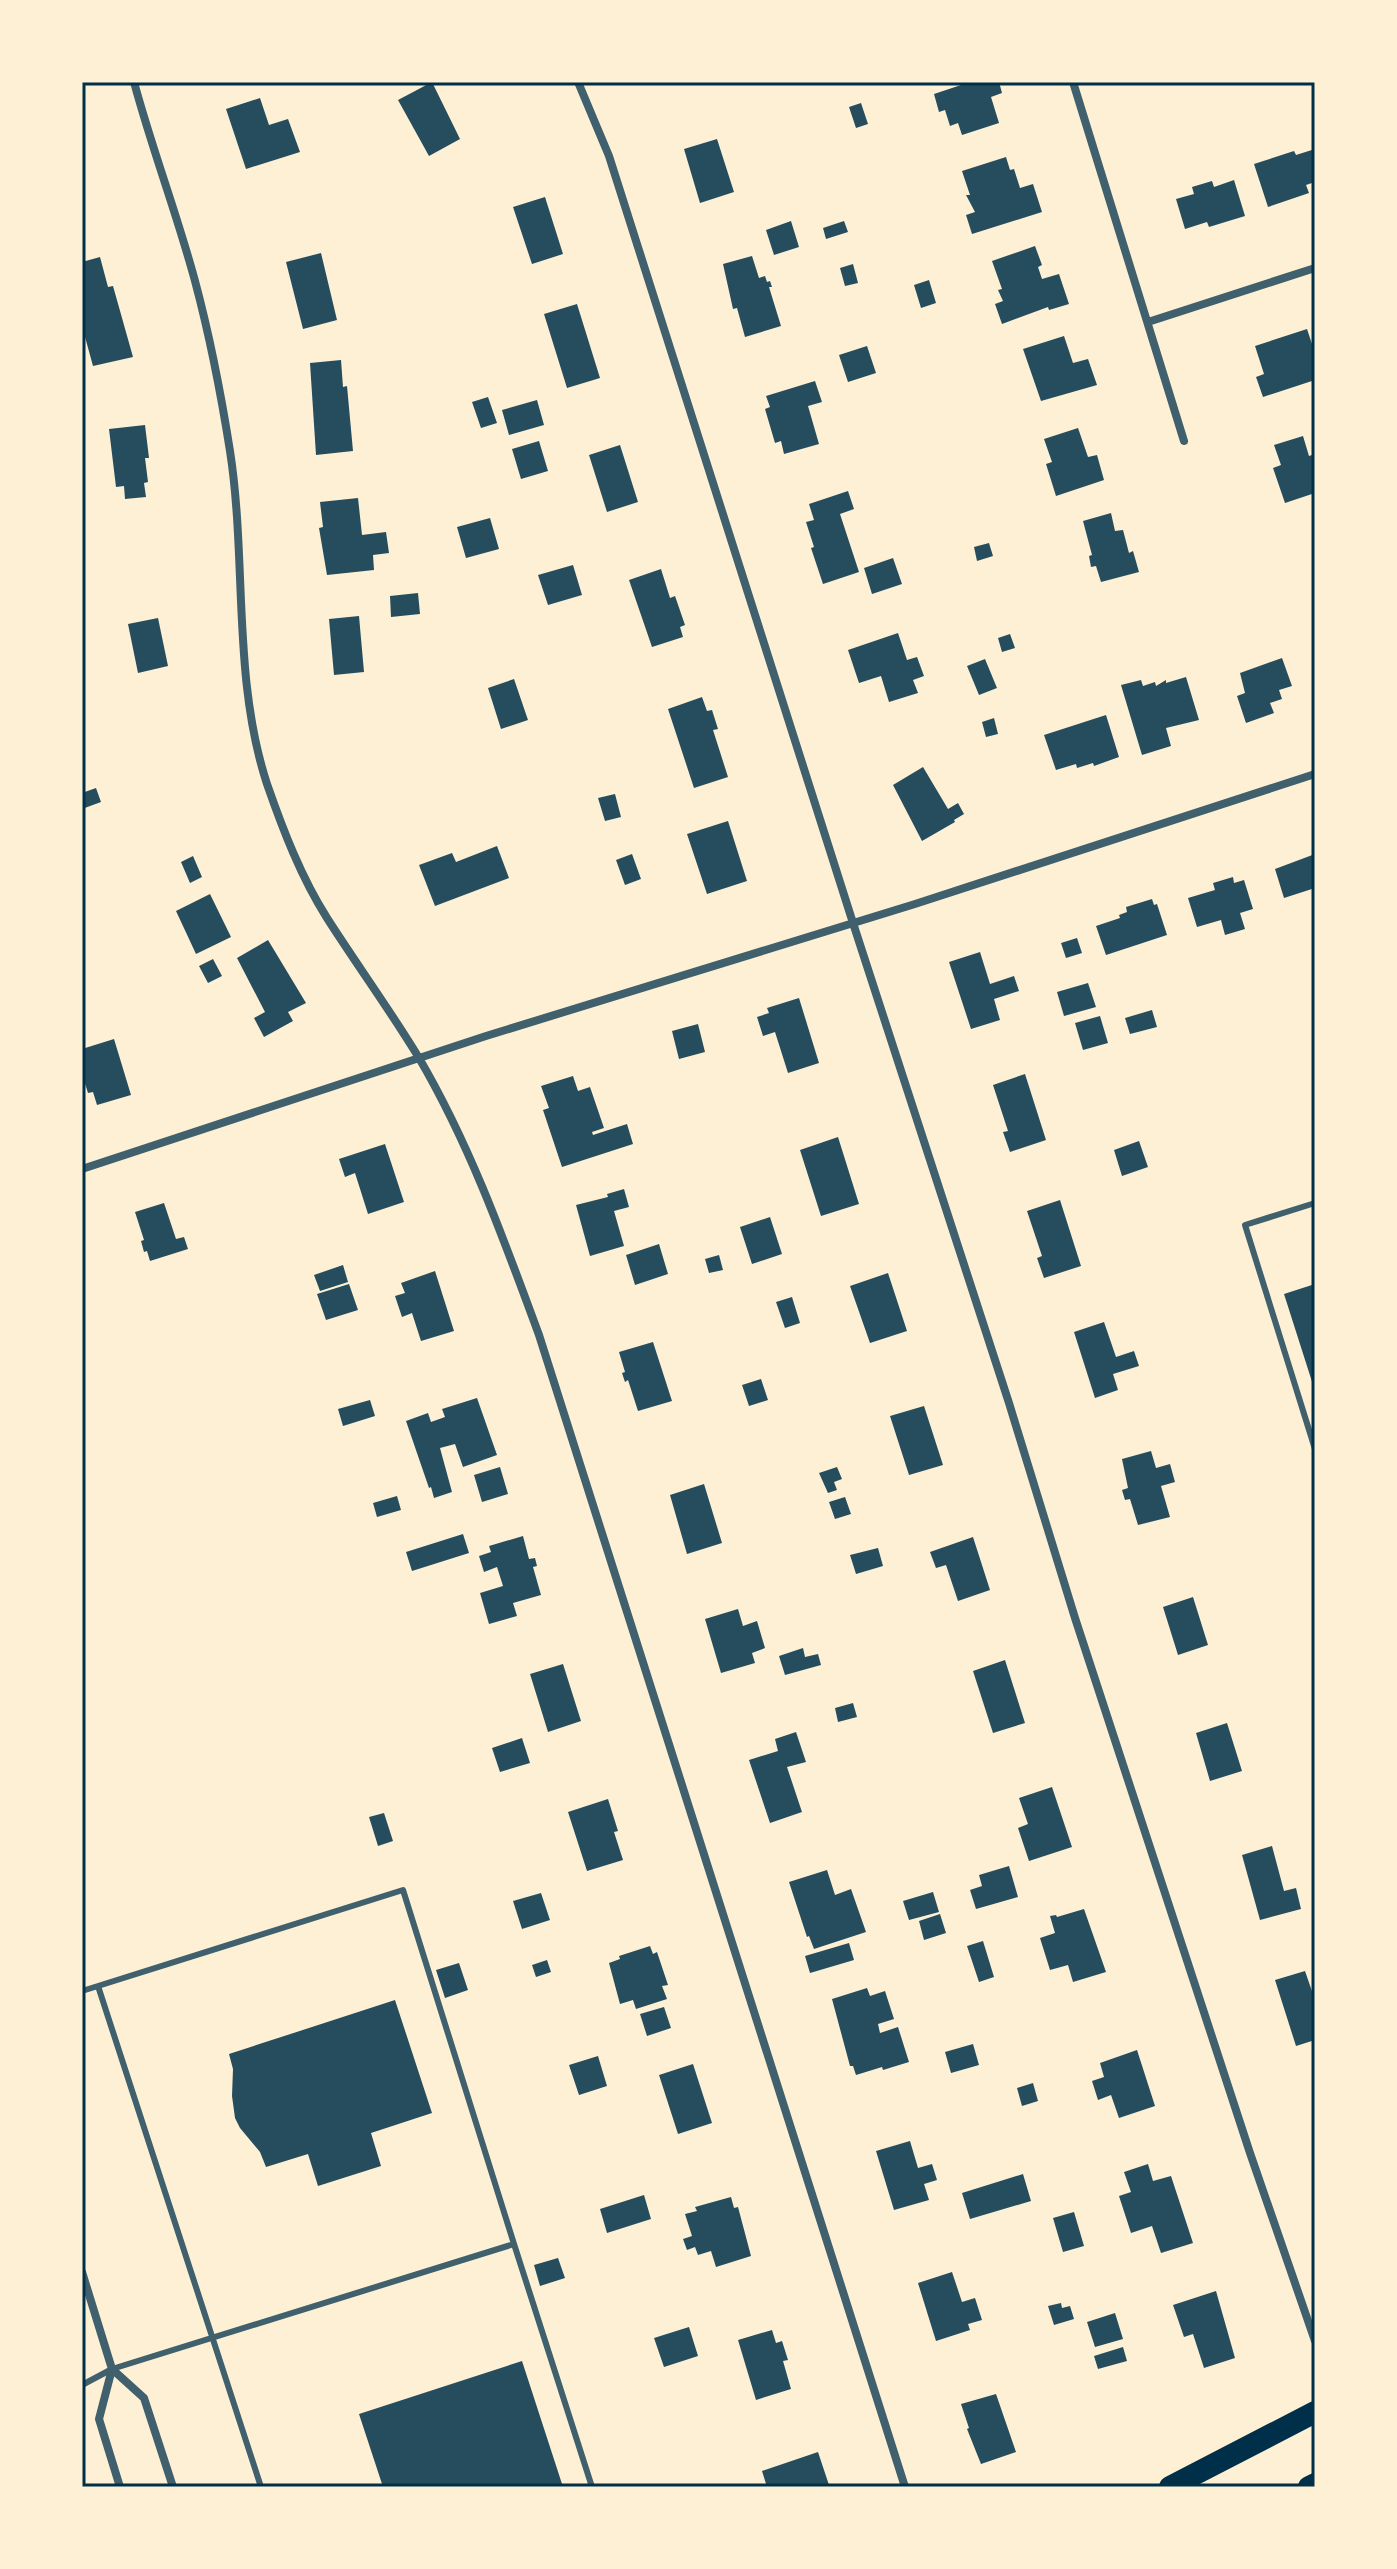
<svg xmlns="http://www.w3.org/2000/svg" width="1397" height="2569" font-family="Arial,sans-serif">
	<style>
		.building { fill: #264d5e }
		.lines { fill: none; stroke-linecap: round; stroke-linejoin: round }
		.service { stroke: #3f606c; stroke-width: 6 }
		.minor { stroke: #3f606c; stroke-width: 8 }
		.trunk { stroke: #003049; stroke-width: 22 }
		.neatline { fill: none; stroke: #003049; stroke-width: 3 }
	</style>
	<rect width="100%" height="100%" fill="#fdf0d5"/>
	<path class="building" d="M432,82L460,139L429,156L398,100Z
		M960,82H999L1002,93L991,97L999,123L962,135L958,123L950,126L945,110L939,112L934,94L961,85Z
		M260,98L269,125L288,119L300,152L246,169L226,109Z
		M861,103L868,124L856,128L849,107Z
		M717,139L734,192L700,203L684,149Z
		M1315,149V182L1306,185L1309,193L1268,207L1254,164L1294,151L1296,155Z
		M1006,157L1010,170L1014,169L1020,188L1033,184L1042,212L972,234L966,215L975,212L966,195H970L962,171Z
		M1234,180L1245,216L1209,227L1207,222L1185,229L1176,199L1194,194L1192,187L1212,181L1214,187Z
		M545,197L563,254L532,264L513,207Z
		M791,221L799,247L774,255L766,230Z
		M844,221L848,232L826,239L823,228Z
		M1035,246L1042,265L1038,267L1042,279L1059,274L1069,304L1049,310L1048,307L1002,324L995,304L1003,301L998,290L1002,289L992,261Z
		M321,253L337,320L303,329L286,262Z
		M752,256L759,278L765,276L767,282L770,281L772,287H769L781,326L745,337L737,308L733,309L723,264Z
		M100,257L108,287L113,286L133,357L93,366L82,326V262Z
		M853,264L858,283L845,286L840,268Z
		M929,280L936,303L921,308L914,285Z
		M577,304L600,378L567,388L544,314Z
		M1307,329L1315,353V380L1263,397L1256,377L1264,374L1255,346Z
		M1064,336L1073,363L1088,359L1097,385L1041,401L1023,349Z
		M867,346L876,373L848,382L839,355Z
		M341,360L343,387L347,386L353,451L316,455L310,363Z
		M815,381L822,402L808,406L819,444L784,454L781,441L775,443L765,409L770,407L766,396Z
		M488,397L497,423L481,428L472,402Z
		M537,400L544,425L509,435L502,410Z
		M145,425L149,458H145L148,482L144,483L146,497L125,499L124,486L116,487L109,429Z
		M1078,428L1088,457L1097,455L1104,480L1056,496L1046,464L1052,462L1044,439Z
		M1303,436L1309,456L1312,455L1315,464V493L1285,503L1273,468L1281,465L1274,445Z
		M539,441L548,471L521,479L512,449Z
		M620,445L638,502L607,512L589,455Z
		M848,491L854,509L840,514L859,572L823,584L811,548L814,547L806,522L814,520L809,504Z
		M358,498L362,535L386,532L389,553L373,555L374,570L327,575L319,528L323,527L320,502Z
		M1111,513L1115,531L1123,530L1129,553L1133,551L1139,572L1101,582L1096,566L1091,567L1089,556L1092,555L1083,521Z
		M490,518L499,549L466,558L457,527Z
		M989,543L993,556L977,561L974,547Z
		M893,558L902,584L872,594L864,568Z
		M573,565L582,595L548,605L538,575Z
		M661,569L670,598L675,596L685,625L680,627L683,637L652,647L629,580Z
		M418,593L420,614L391,617L390,596Z
		M359,616L364,672L334,675L329,619Z
		M158,618L168,666L138,673L128,624Z
		M898,633L907,660L917,657L924,676L913,680L918,693L889,702L881,676L859,683L848,650Z
		M1010,634L1015,648L1002,652L998,638Z
		M1282,658L1292,686L1279,690L1282,699L1270,703L1274,713L1246,723L1237,696L1245,693L1240,673Z
		M985,659L997,688L979,695L967,666Z
		M1186,677L1199,720L1166,728L1171,746L1142,755L1121,685L1141,680L1143,686L1155,682L1156,686L1166,680V683Z
		M514,679L528,720L501,729L488,688Z
		M702,697L707,711L712,710L718,729L713,730L728,777L694,788L668,709Z
		M1106,715L1119,757L1094,766L1093,763L1077,768L1076,764L1056,770L1044,735Z
		M994,718L998,734L986,737L982,722Z
		M923,767L948,809L958,803L964,814L954,820L955,822L922,841L893,785Z
		M96,788L101,802L82,809V793Z
		M615,794L621,817L605,821L598,798Z
		M728,821L747,881L707,894L687,834Z
		M497,846L509,878L435,906L419,865L452,853L456,862Z
		M632,854L641,879L625,885L616,860Z
		M1315,854V888L1284,898L1275,869Z
		M193,856L202,877L190,883L181,862Z
		M1233,877L1234,883L1244,880L1253,909L1240,913L1245,929L1225,935L1221,920L1197,927L1188,898L1215,890L1213,883Z
		M210,894L231,937L196,954L176,911Z
		M1152,899L1154,905L1157,904L1167,935L1106,955L1096,926L1120,918L1119,915L1127,912L1126,907Z
		M1077,938L1082,953L1066,958L1061,943Z
		M268,940L306,1003L288,1012L293,1021L264,1037L254,1018L265,1012L237,958Z
		M980,952L990,984L1014,976L1019,991L994,999L1000,1020L971,1029L949,962Z
		M213,959L222,976L208,983L199,966Z
		M1088,983L1096,1007L1064,1016L1057,992Z
		M799,998L819,1063L788,1073L775,1032L763,1036L757,1017L769,1013L767,1008Z
		M1152,1010L1157,1027L1130,1034L1125,1018Z
		M1100,1016L1108,1043L1083,1050L1075,1023Z
		M698,1024L705,1052L679,1059L672,1031Z
		M114,1039L131,1095L97,1105L93,1092L88,1093L82,1074V1064L84,1063L82,1049Z
		M1025,1074L1046,1140L1010,1152L1003,1132L1008,1131L993,1085Z
		M573,1076L578,1091L590,1087L604,1128L592,1132L593,1135L627,1124L633,1144L562,1167L543,1110L549,1108L541,1086Z
		M838,1137L859,1204L821,1216L800,1150Z
		M1139,1141L1148,1167L1122,1176L1114,1150Z
		M385,1144L404,1202L368,1214L355,1173L345,1177L339,1159Z
		M624,1189L629,1207L614,1211L624,1246L590,1256L576,1205L608,1197L607,1194Z
		M1060,1200L1081,1266L1044,1278L1037,1258L1042,1256L1027,1211Z
		M164,1203L176,1239L184,1237L188,1249L150,1261L147,1251L144,1252L141,1241L144,1240L135,1212Z
		M770,1217L782,1254L752,1264L740,1227Z
		M659,1244L668,1274L635,1285L626,1255Z
		M719,1255L723,1270L709,1273L705,1259Z
		M343,1265L348,1282L320,1291L314,1275Z
		M435,1271L454,1331L421,1341L412,1313L402,1317L395,1296L405,1293L401,1283Z
		M888,1273L907,1331L870,1343L850,1286Z
		M349,1284L358,1310L326,1320L317,1294Z
		M1315,1284V1388H1314L1284,1294Z
		M792,1297L800,1323L785,1328L776,1302Z
		M1104,1322L1116,1357L1134,1351L1139,1366L1113,1374L1118,1390L1095,1398L1074,1332Z
		M653,1342L672,1401L638,1411L628,1380L625,1382L622,1373L625,1372L619,1352Z
		M761,1379L768,1400L749,1406L742,1385Z
		M477,1398L497,1455L463,1467L455,1444L440,1448L452,1492L434,1498L431,1487L429,1488L406,1421L428,1413L431,1422L445,1417L442,1409Z
		M370,1400L375,1416L343,1426L338,1409Z
		M924,1406L943,1465L909,1475L890,1416Z
		M1151,1451L1156,1468L1170,1464L1175,1482L1161,1486L1170,1517L1138,1525L1130,1499L1125,1500L1122,1490L1128,1488L1122,1459Z
		M500,1467L508,1494L482,1502L474,1475Z
		M837,1467L842,1479L834,1482L837,1490L828,1493L819,1473Z
		M704,1484L722,1543L687,1554L670,1495Z
		M397,1496L401,1510L377,1517L373,1503Z
		M845,1497L851,1514L835,1519L829,1502Z
		M463,1534L469,1553L412,1571L406,1552Z
		M523,1536L529,1559L535,1558L537,1566L533,1567L541,1595L513,1603L517,1616L489,1624L480,1593L503,1586L497,1567L484,1572L479,1556L491,1552L489,1546Z
		M973,1537L990,1590L958,1601L946,1565L936,1568L930,1552Z
		M878,1548L883,1566L856,1574L850,1555Z
		M1193,1597L1208,1645L1178,1655L1163,1607Z
		M738,1609L743,1626L757,1621L765,1648L752,1653L755,1663L721,1673L705,1619Z
		M803,1648L805,1657L818,1654L821,1665L785,1675L779,1656Z
		M1005,1660L1025,1723L993,1733L973,1671Z
		M563,1664L581,1721L548,1732L530,1674Z
		M853,1703L857,1717L838,1722L835,1708Z
		M1227,1723L1242,1771L1210,1781L1196,1733Z
		M796,1732L806,1762L787,1767L802,1812L770,1823L749,1760L778,1751L775,1739Z
		M522,1738L530,1763L500,1772L492,1748Z
		M1052,1787L1072,1847L1029,1861L1018,1828L1028,1824L1019,1798Z
		M608,1799L618,1831L614,1832L623,1860L587,1871L568,1812Z
		M384,1813L393,1841L378,1846L369,1817Z
		M1272,1846L1284,1891L1296,1888L1301,1909L1260,1920L1242,1855Z
		M1009,1866L1018,1897L976,1909L970,1890L982,1886L979,1875Z
		M827,1870L835,1895L851,1889L866,1932L814,1949L809,1936L807,1937L789,1882Z
		M933,1892L939,1912L909,1920L903,1901Z
		M541,1893L550,1920L522,1929L513,1901Z
		M1084,1909L1106,1972L1073,1982L1068,1965L1050,1970L1040,1938L1055,1933L1050,1916L1056,1915L1057,1917Z
		M940,1914L946,1933L924,1940L919,1921Z
		M983,1941L994,1977L979,1982L967,1946Z
		M849,1943L854,1960L810,1973L805,1956Z
		M650,1946L653,1954L657,1952L668,1985L662,1986L667,1999L636,2009L633,2000L620,2004L609,1963L620,1959L619,1956Z
		M547,1960L551,1972L536,1977L532,1965Z
		M459,1963L468,1990L445,1998L436,1970Z
		M1305,1971L1315,2000V2040L1296,2046L1275,1980Z
		M867,1988L870,1996L885,1991L894,2019L878,2024L880,2033L898,2027L909,2062L883,2070L882,2067L856,2075L853,2066H850L832,1999Z
		M395,2000L432,2113L371,2133L381,2166L318,2186L308,2154L266,2167L260,2152L240,2128L235,2118L232,2096L233,2069L229,2054Z
		M664,2007L671,2028L647,2036L640,2014Z
		M973,2044L979,2065L951,2073L945,2052Z
		M1137,2050L1155,2106L1119,2118L1111,2095L1098,2100L1092,2081L1104,2077L1100,2063Z
		M598,2056L607,2086L579,2095L569,2065Z
		M693,2064L712,2123L678,2134L659,2075Z
		M1033,2083L1038,2101L1022,2106L1017,2088Z
		M910,2141L918,2168L932,2164L937,2180L924,2184L929,2200L894,2210L876,2151Z
		M1148,2164L1153,2181L1171,2176L1193,2243L1161,2253L1152,2226L1131,2233L1119,2196L1131,2192L1124,2172Z
		M1023,2174L1031,2201L970,2219L962,2193Z
		M644,2195L651,2219L607,2233L600,2209Z
		M731,2197L734,2208L738,2207L751,2256L716,2267L711,2251L698,2255L695,2247L687,2250L683,2239L692,2236L685,2214L697,2211L695,2207Z
		M1074,2212L1084,2246L1063,2252L1053,2218Z
		M558,2258L565,2278L540,2286L534,2265Z
		M952,2272L962,2302L975,2298L982,2320L968,2324L970,2330L936,2341L918,2283Z
		M1216,2291L1235,2358L1204,2368L1193,2334L1184,2337L1173,2305Z
		M1061,2303L1062,2308L1070,2306L1074,2319L1054,2325L1048,2306Z
		M1115,2313L1123,2339L1095,2347L1087,2322Z
		M689,2327L698,2356L664,2367L654,2338Z
		M772,2330L776,2343L782,2341L788,2360L783,2361L791,2389L756,2400L738,2340Z
		M1123,2347L1127,2361L1098,2369L1094,2356Z
		M522,2361L563,2487H383L359,2414Z
		M996,2394L1016,2452L981,2464L967,2429L969,2428L961,2404Z
		M818,2452L829,2485L767,2487L762,2471Z"/>
	<g class="lines">
		<path class="service" d="M1315,1203L1245,1225L1315,1449
			M98,1986L403,1890L514,2244
			M82,1991L98,1986L261,2487
			M82,2385L112,2369L514,2244L592,2487"/>
		<path class="minor" d="M134,82C152,149 177,214 195,281C210,337 221,394 230,451C247,561 232,677 267,784C283,830 301,877 327,918C357,965 390,1010 419,1058C470,1145 504,1240 539,1335L905,2487
			M578,82L609,156L853,923L1009,1403L1075,1618L1250,2153L1315,2341
			M1073,82L1184,441
			M1148,322L1315,268
			M82,1169L486,1036L915,904L1315,774
			M82,2272L112,2369L144,2398L173,2487
			M112,2369L99,2419L120,2487"/>
		<path class="trunk" d="M1170,2487L1315,2412
			M1309,2487L1315,2484"/>
	</g>
	<rect width="1397" height="2569" fill="none" stroke="#fdf0d5" stroke-width="168"/>
	<rect x="84" y="84" width="1229" height="2401" class="neatline"/>
</svg>
